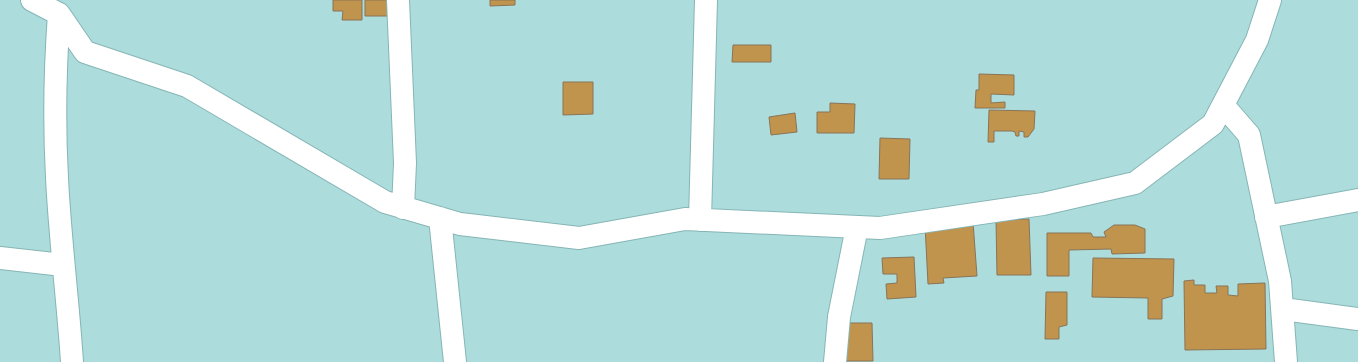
<svg xmlns="http://www.w3.org/2000/svg" width="1358" height="362" font-family="Ubuntu,sans-serif">
	<style>
		.building { fill: #c1944e; stroke: #897457 }
		.lines { fill: none; stroke-linecap: round; stroke-linejoin: round }
		.minor-casing { stroke: #86b5b5; stroke-width: 24 }
		.minor { stroke: #fff; stroke-width: 22 }
	</style>
	<rect width="100%" height="100%" fill="#acdcdc"/>
	<path class="building" d="M333,0H362V20H342L343,11H333Z
		M365,0H391V16H365Z
		M490,0H515V5L490,6Z
		M733,45H771V62H732Z
		M979,74L1014,75V95L991,94V103L1005,102V108H975L976,90H979Z
		M563,82H593V114L563,115Z
		M830,103L855,104L854,133H817V112H830Z
		M989,110L1035,111L1034,129L1028,137H1024V132L1019,131V136H1016L1015,132L1012,131H994V142H988Z
		M795,113L797,132L771,135L769,117Z
		M880,138L910,139L909,179H879Z
		M1029,219L1031,275H997L996,220Z
		M973,222L977,276L943,278L944,283L928,284L925,225Z
		M1114,225H1135L1145,229V253L1112,254L1111,249L1069,250V276H1047V233H1091L1093,237H1106L1104,232Z
		M914,257L916,297L887,299L886,284L897,283V274H883L882,258Z
		M1093,258L1174,259L1173,296L1162,299V319H1148V298L1092,297Z
		M1194,280V285H1205V293H1217L1216,286H1228V295L1238,296V284L1265,283L1266,349L1185,350L1184,281Z
		M1046,292H1067V325L1059,327V339H1045Z
		M846,323H872L873,361H845Z"/>
	<g class="lines">
		<g class="minor-casing">
			<path id="minor" d="M32,0L59,14L85,52L187,86L385,202L460,224L579,238L685,219L880,228L1043,204L1135,183L1213,124L1257,40L1270,0
				M398,0L405,163L403,208
				M59,14C55,68 54,123 57,178C60,239 68,301 72,362
				M1223,105L1249,135L1280,281L1286,362
				M1266,217L1358,200
				M440,218L455,362
				M700,220L706,0
				M0,258L63,265
				M1283,309L1358,319
				M835,362L839,317L857,227"/>
		</g>
		<use href="#minor" class="minor"/>
	</g>
</svg>
